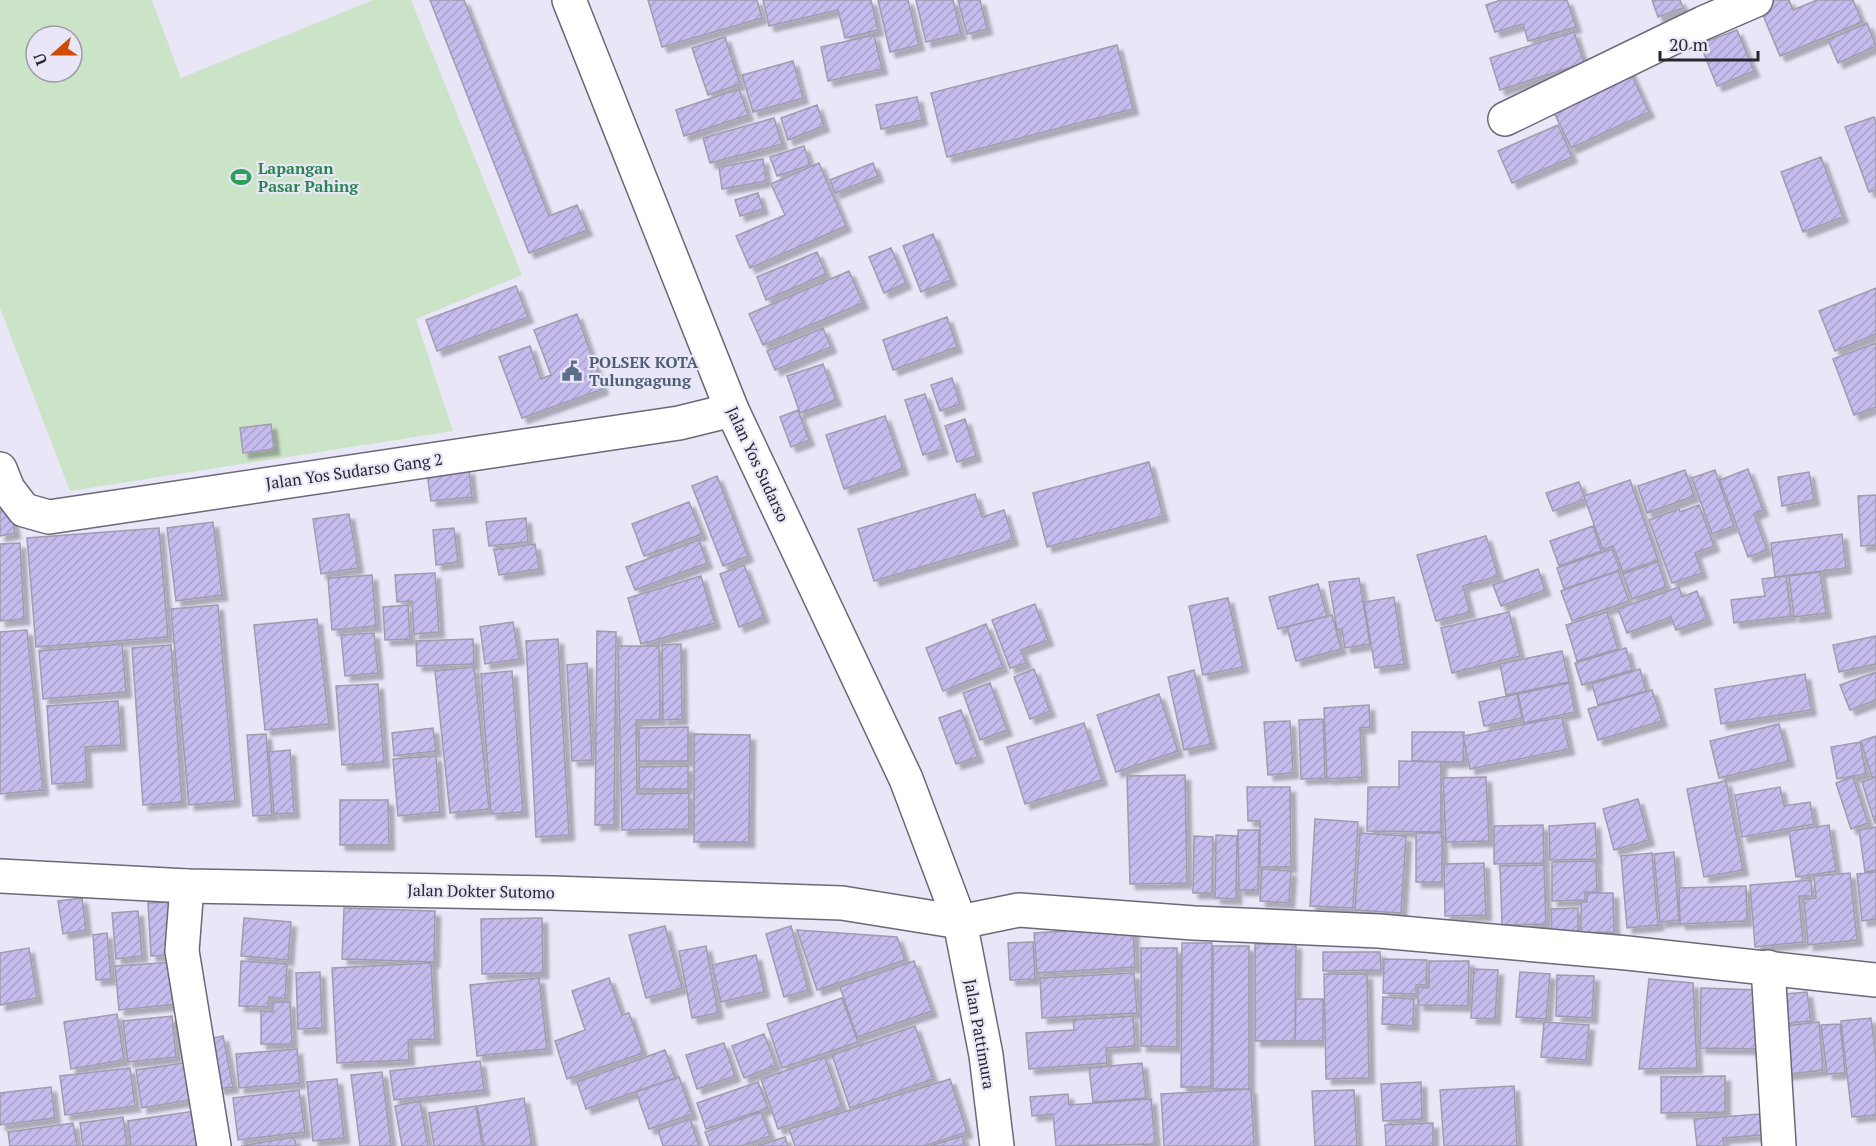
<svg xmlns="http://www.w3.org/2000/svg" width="1876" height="1146" font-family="'PT Serif',serif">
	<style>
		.grass { fill: #cbe3c7; fill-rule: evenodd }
		.building { fill: url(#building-hatch); stroke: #9f9cad; stroke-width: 1.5; filter: url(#shadow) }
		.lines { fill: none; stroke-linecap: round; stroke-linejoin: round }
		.minor-casing { stroke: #6b6878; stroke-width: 36 }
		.tertiary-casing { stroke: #6b6878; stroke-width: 36 }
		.secondary-casing { stroke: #6b6878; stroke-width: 36 }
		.trunk-casing { stroke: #6b6878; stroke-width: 36 }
		.minor { stroke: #fff; stroke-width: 33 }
		.tertiary { stroke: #fff; stroke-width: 33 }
		.secondary { stroke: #fff; stroke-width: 33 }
		.trunk { stroke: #fff; stroke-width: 33 }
		.labels { text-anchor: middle; stroke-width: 4.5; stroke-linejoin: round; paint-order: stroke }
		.leisure-label { font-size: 16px; font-weight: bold; fill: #27864d; stroke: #e9e6f8; text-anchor: start }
		.service-label { font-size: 16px; font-weight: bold; fill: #4e5e75; stroke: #e9e6f8; text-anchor: start }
		.street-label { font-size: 16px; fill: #28272e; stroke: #e9e6f8 }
	</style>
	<defs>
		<pattern id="building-hatch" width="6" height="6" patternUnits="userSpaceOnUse" patternTransform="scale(1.5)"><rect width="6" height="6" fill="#c5bbed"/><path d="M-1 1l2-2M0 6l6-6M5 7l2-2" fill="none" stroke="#a9a1cc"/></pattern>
		<filter id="shadow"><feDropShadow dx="5.5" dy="5.5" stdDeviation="1.5" flood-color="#0004"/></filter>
	</defs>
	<rect width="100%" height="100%" fill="#e9e6f8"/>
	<path class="grass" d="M0,0H152L181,78L373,0H411L522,275L416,319L453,431L70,491L0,308ZM36,36H72V72H36Z"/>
	<path class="building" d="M430,0H464L549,216L577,205L587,230L529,253Z
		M648,0H757L762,18L662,47Z
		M763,0H871L878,30L845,38L838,10L769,26Z
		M878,0H908L919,45L890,52Z
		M916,0H953L961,34L926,42Z
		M958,0H980L987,29L967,34Z
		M1501,0H1567L1576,27L1528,41L1523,24L1495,32L1486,5Z
		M1652,0H1680L1683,8L1658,17Z
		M1767,0H1789L1793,10L1817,0H1853L1862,22L1780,56L1758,3Z
		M1867,23L1876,46L1838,63L1828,40Z
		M1737,30L1754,71L1717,86L1700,44Z
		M1574,32L1584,63L1500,90L1490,58Z
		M874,35L882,69L828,81L821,47Z
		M725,37L740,84L708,95L692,48Z
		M1117,45L1133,109L947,157L931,93Z
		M793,61L803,98L753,112L742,75Z
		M1628,67L1649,112L1571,148L1550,104Z
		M739,89L748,115L684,136L676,110Z
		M917,97L922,120L881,129L876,105Z
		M817,105L824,126L788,140L781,118Z
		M1874,117L1876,122V190L1869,192L1845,127Z
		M774,118L782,144L710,163L703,138Z
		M1558,125L1572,157L1512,183L1498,151Z
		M804,146L810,165L777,176L770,157Z
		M1821,157L1843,217L1803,232L1781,172Z
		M763,159L766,181L722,189L719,167Z
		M819,163L846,226L750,268L736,236L785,215L771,184Z
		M873,163L878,176L835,193L830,180Z
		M758,193L763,209L740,216L735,200Z
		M933,234L951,280L921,292L903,246Z
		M891,248L906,283L884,293L869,257Z
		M817,252L826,274L766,300L757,277Z
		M849,271L863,303L763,345L749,314Z
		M516,286L528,317L437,351L426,320Z
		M1876,288V334L1835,351L1819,311Z
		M577,314L603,389L522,418L499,357L530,346L541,379L551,375L534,330Z
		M947,317L957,347L893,370L883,340Z
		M823,328L831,347L775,370L767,351Z
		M1876,343V407L1854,415L1833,359Z
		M823,364L836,400L800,413L787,376Z
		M952,378L960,404L940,411L931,385Z
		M925,394L943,449L923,455L905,400Z
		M798,410L809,440L791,447L780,417Z
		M885,416L903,469L844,489L826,435Z
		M965,419L976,456L957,462L945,426Z
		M271,424L274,449L243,453L240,428Z
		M1149,462L1163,516L1047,547L1033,493Z
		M469,469L472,497L431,501L427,474Z
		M1748,469L1763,510L1754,514L1767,550L1748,557L1720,480Z
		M1685,470L1694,496L1647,513L1638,486Z
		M1715,470L1734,526L1712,534L1692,478Z
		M1809,472L1814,500L1782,506L1778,477Z
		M717,476L748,556L723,566L692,486Z
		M1630,480L1658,560L1623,572L1613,546L1603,550L1584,496Z
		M1579,482L1585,499L1553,511L1546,493Z
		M8,494L15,533L0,536V496Z
		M975,494L982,517L1004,510L1013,540L874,581L858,529Z
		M1876,495V545L1861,546L1858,496Z
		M689,502L702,534L644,556L632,524Z
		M1699,505L1714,546L1695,553L1702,573L1672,583L1649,520L1679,509L1680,512Z
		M349,514L358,568L321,574L313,519Z
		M526,518L528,542L489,546L486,522Z
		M213,522L222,595L176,601L167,528Z
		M1593,526L1601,551L1559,566L1550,541Z
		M159,528L168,637L36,647L27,538Z
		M454,528L458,562L436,565L433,530Z
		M1842,534L1846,568L1775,577L1771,543Z
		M1486,536L1498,576L1463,586L1470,612L1436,621L1417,555Z
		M699,540L707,563L635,590L626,567Z
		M20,543L24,619L0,621V544Z
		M535,544L539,569L499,575L494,550Z
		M1612,549L1620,570L1564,589L1557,568Z
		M1658,562L1666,587L1632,599L1623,574Z
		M744,565L764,617L739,627L720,574Z
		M1538,569L1545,590L1501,606L1493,585Z
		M1618,571L1629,601L1572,621L1561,591Z
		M1820,572L1826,613L1794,617L1789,576Z
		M435,573L439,632L414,634L412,601L397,602L395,575Z
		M372,575L376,626L332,630L328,578Z
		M701,576L715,623L641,644L628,598Z
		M1786,576L1791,616L1734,623L1731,600L1765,596L1762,579Z
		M1359,578L1370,644L1345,648L1342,629L1337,630L1329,582Z
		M1318,584L1327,616L1278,629L1269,597Z
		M1679,587L1682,597L1697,591L1707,619L1676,630L1671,617L1627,633L1618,609Z
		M1394,597L1404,664L1375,668L1364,602Z
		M1228,598L1243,667L1203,675L1189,606Z
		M1035,604L1048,640L1021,650L1026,663L1010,668L992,620Z
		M218,605L235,801L189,805L171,609Z
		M408,605L410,639L385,640L383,607Z
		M1509,612L1520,656L1452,673L1441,628Z
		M1607,612L1618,649L1577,661L1566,625Z
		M1332,615L1341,649L1296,661L1287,627Z
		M317,619L329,724L265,730L254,625Z
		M513,622L519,659L485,664L480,627Z
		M986,624L1003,667L943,691L926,648Z
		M27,630L43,790L0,794V632Z
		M597,631L616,632L614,825H595Z
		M374,633L378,673L345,676L341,635Z
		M1876,636V664L1839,672L1833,645Z
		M473,639L474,664L417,666L416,641Z
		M558,639L569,835L536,837L526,641Z
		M122,644L126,692L43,699L39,651Z
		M681,644L682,719L663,720L662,645Z
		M171,645L182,802L143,805L132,648Z
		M618,646H659L660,720H636L637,794L689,793V829L622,830Z
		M1626,648L1632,670L1582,685L1575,663Z
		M1562,651L1569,682L1506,695L1500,664Z
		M587,663L592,760L572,761L567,665Z
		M474,667L489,809L450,813L435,671Z
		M1034,669L1050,711L1030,719L1014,677Z
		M1640,669L1646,691L1598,705L1592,684Z
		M1194,670L1211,744L1184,750L1168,677Z
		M512,671L523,812L491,814L481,674Z
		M1876,672V700L1850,710L1840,685Z
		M1805,674L1811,710L1721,724L1715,689Z
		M990,683L1007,730L980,740L963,693Z
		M1569,683L1575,712L1524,723L1518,694Z
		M378,684L384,762L342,765L336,686Z
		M1652,690L1662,721L1598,740L1588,709Z
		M1159,694L1178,751L1116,772L1097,715Z
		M1517,694L1522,718L1484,726L1479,702Z
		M118,701L121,745L85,747L87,782L52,784L47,706Z
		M1369,705L1370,727L1360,728L1362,777L1327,779L1324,708Z
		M961,710L978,757L956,764L939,718Z
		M1562,717L1569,749L1470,769L1463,736Z
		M1323,719L1325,778L1301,779L1299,720Z
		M1290,721L1293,773L1268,775L1264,722Z
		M1084,723L1102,780L1025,804L1007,747Z
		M1779,724L1789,761L1719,778L1710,741Z
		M688,727V761H639V728Z
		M433,728L436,751L394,756L392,733Z
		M1412,732H1464L1463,762L1412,761Z
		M266,734L272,815L253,816L247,735Z
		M694,734L750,735L749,842H694Z
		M1876,736V776L1872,777L1861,741Z
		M1860,742L1866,774L1837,779L1831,747Z
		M290,750L294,813L274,814L269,752Z
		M436,756L440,812L398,816L393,759Z
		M1399,761L1441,762V832L1367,831L1368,787H1399Z
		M688,766V789H639V767Z
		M1185,775L1187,883L1130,884L1127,776Z
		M1486,777L1489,841L1446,842L1443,778Z
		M1853,777L1868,823L1851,829L1836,783Z
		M1876,777V822L1875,823L1862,782Z
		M1726,781L1743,870L1704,877L1687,789Z
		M1247,787H1290L1291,867H1260V821H1248Z
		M1780,787L1784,806L1810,802L1814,824L1742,837L1735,795Z
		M1638,799L1649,840L1614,850L1603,809Z
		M340,800H388L389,845H340Z
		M1315,819L1358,822L1353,908L1310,906Z
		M1595,823L1597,859L1550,860L1549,826Z
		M1543,825L1544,863L1494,864V826Z
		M1829,825L1836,871L1796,877L1789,831Z
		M1876,827V870L1865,872L1859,830Z
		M1238,830H1259L1258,890H1239Z
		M1360,833L1406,836L1401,913L1355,910Z
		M1416,833H1442V882H1416Z
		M1216,835L1237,836L1236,899L1215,898Z
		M1194,836L1213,837L1212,893H1193Z
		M1674,852L1679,920L1660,922L1654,854Z
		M1652,853L1658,925L1627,928L1621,856Z
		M1596,861L1597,892H1585V900L1552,901V862Z
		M1484,863L1486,915L1445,916L1444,864Z
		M1544,865L1546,924L1502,925L1500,866Z
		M1262,869L1291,871L1289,903L1260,901Z
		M1876,872V919L1862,921L1857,874Z
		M1850,873L1857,940L1808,945L1804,899L1816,898L1814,876Z
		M1811,880L1812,896H1799L1803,942L1755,947L1750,885Z
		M1746,886L1747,921L1680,924L1679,888Z
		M1587,893H1613L1614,932L1581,933V902H1587Z
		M82,898L86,930L63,934L58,901Z
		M173,902L175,955L151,956L148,903Z
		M344,908L435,911L434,962L342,959Z
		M1578,908V933L1552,934L1551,909Z
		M138,911L142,956L116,959L112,913Z
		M244,918L291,922L288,960L241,956Z
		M542,918L543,973L482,974L481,919Z
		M665,926L682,988L646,998L629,935Z
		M791,926L808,990L784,997L766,934Z
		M1133,927L1135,967L1037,973L1034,933Z
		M797,930L897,937L905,960L817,990Z
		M107,933L111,979L96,980L93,935Z
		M1033,942L1035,979L1010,980L1008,943Z
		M1182,943H1212L1211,1087H1181Z
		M1255,944H1296L1295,1041H1255Z
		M706,946L718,1013L692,1018L679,951Z
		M1213,946H1249V1089H1213Z
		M29,948L37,998L0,1005V953Z
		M1141,948H1177V1047L1141,1046Z
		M1323,952H1380L1381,970L1323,971Z
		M756,955L764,992L721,1002L712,965Z
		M1384,959L1427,960L1426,985H1416V994L1383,993Z
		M241,961L287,964L285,999L269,997L268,1007L239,1006Z
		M914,961L932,1011L857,1037L840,987Z
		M1429,961H1469L1468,1006L1418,1005V987L1429,988Z
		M175,962L178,1004L119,1010L115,966Z
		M431,963L435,1039L408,1040L409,1060L337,1063L332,968Z
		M1474,969L1498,970L1495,1019L1471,1018Z
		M320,972L322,1028L298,1029L296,973Z
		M1520,972L1550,974L1546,1019L1516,1017Z
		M1134,973L1137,1013L1042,1018L1040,978Z
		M1324,974H1367L1369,1078L1326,1079Z
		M1557,975L1594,976L1592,1018L1556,1016Z
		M539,978L547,1049L477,1056L470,985Z
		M609,978L622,1015L629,1013L643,1053L567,1079L555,1041L585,1030L572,991Z
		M1649,979L1693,983L1697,1068L1639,1069Z
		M1701,988L1759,990L1758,1049L1700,1048Z
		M1807,992L1811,1021L1778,1024L1774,995Z
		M1383,997L1414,999L1413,1026L1382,1024Z
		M842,998L858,1042L782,1068L767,1024Z
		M1296,999H1323V1041H1295Z
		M273,1002H290L292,1044H261V1011L273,1012Z
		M117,1014L124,1060L71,1069L64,1022Z
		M172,1016L176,1057L128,1062L123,1021Z
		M1133,1016L1135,1046L1106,1048L1107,1063L1029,1069L1026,1033L1074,1030L1073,1020Z
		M1871,1018L1876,1058V1115L1852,1117L1841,1021Z
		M1544,1022L1589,1025L1586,1060L1541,1057Z
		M1819,1022L1823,1070L1781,1075L1776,1027Z
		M1840,1024L1845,1073L1827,1074L1821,1025Z
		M915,1026L933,1079L850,1108L832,1055Z
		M764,1034L776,1065L744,1078L732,1046Z
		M223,1036L233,1087L219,1089L209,1039Z
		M724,1043L735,1076L697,1089L686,1055Z
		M297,1049L300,1083L239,1088L236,1054Z
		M665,1050L675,1078L586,1109L577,1082Z
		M825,1057L842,1107L778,1129L761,1079Z
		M480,1061L484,1090L394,1100L390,1071Z
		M190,1062L196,1099L142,1108L136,1070Z
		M1142,1063L1146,1098L1093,1102L1089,1068Z
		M130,1068L135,1106L65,1115L60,1076Z
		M382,1072L391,1146H360L351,1075Z
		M1725,1076V1112L1661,1113V1077Z
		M679,1077L692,1114L649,1129L636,1092Z
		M337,1079L344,1138L313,1141L307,1082Z
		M950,1079L967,1132L924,1146H795L789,1129Z
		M758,1082L768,1108L706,1129L697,1103Z
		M1421,1082L1422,1119L1383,1121L1381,1084Z
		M1514,1086L1517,1146H1444L1440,1090Z
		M51,1087L55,1118L0,1125V1093Z
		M1251,1089L1254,1146H1164L1161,1094Z
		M299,1090L305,1132L238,1140L233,1098Z
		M1354,1090L1357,1146H1315L1312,1091Z
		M1068,1094L1069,1105L1151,1099L1155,1144L1056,1146L1053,1114L1032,1116L1030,1097Z
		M524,1098L532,1146H484L477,1106Z
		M420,1101L428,1146H402L395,1106Z
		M476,1106L482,1146H434L429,1113Z
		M201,1110L206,1146H131L128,1121Z
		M761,1112L770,1136L741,1146H710L705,1132Z
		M1760,1114L1762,1135L1723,1138L1724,1146H1697L1694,1119Z
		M123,1117L127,1146H83L80,1123Z
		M690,1119L699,1146H663L658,1130Z
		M73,1123L77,1146H10L8,1132Z
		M1433,1123V1146H1386L1385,1125Z
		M962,1136L965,1146H930Z
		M294,1137L296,1146H241Z
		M785,1137L788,1146H758Z"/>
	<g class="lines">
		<g class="minor-casing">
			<path id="minor" d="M1505,119L1703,23L1756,0
				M0,469L8,489L24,510L49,517L679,423L732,410
				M187,886L182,951L214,1146
				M1768,967L1779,1146"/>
		</g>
		<g class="tertiary-casing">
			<path id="tertiary" d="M960,922L1019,910L1194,923L1379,931L1627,953L1876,980"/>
		</g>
		<g class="secondary-casing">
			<path id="secondary" d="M0,876L187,886L552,893L842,903L960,922"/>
		</g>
		<g class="trunk-casing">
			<path id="trunk" d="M569,0L732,410L906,779L960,922L986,1055L997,1146"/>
		</g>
		<use href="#minor" class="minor"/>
		<use href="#tertiary" class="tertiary"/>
		<use href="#secondary" class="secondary"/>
		<use href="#trunk" class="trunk"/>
	</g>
	<defs>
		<g id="stadium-bare" transform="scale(1.62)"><path d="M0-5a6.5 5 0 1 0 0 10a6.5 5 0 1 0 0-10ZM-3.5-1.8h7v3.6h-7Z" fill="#2e9e5b" stroke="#e9e6f8" stroke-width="2.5" paint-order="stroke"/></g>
		<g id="civic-bare" transform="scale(1.62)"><path d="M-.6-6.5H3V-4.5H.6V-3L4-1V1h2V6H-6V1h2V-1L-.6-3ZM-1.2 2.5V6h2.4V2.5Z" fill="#5c6f8a" stroke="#e9e6f8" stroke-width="2.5" paint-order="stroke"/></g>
	</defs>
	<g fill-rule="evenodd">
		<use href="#stadium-bare" x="241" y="177"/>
		<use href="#civic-bare" x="572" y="371"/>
	</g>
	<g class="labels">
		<g class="leisure-label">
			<text x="258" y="174">Lapangan<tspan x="258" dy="18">Pasar Pahing</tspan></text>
		</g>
		<g class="service-label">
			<text x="589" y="368">POLSEK KOTA<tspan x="589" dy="18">Tulungagung</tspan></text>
		</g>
		<g class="street-label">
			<text transform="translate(758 464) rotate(65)" y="6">Jalan Yos Sudarso</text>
			<text transform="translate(354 471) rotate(-8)" y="6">Jalan Yos Sudarso Gang 2</text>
			<text transform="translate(481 891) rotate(1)" y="6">Jalan Dokter Sutomo</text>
			<text transform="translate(980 1034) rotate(80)" y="6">Jalan Pattimura</text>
		</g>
	</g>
	<g transform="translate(54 54) rotate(249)"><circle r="28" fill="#e9e6f8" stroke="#9c9aa7" stroke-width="1.5"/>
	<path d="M0-4.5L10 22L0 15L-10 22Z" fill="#d04b04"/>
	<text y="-9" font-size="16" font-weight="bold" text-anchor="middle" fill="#28272e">U</text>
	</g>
	<path d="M1660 51v9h98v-9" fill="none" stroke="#28272e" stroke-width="3"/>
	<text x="1669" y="51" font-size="18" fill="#28272e" stroke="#e9e6f8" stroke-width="4.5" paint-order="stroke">20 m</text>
</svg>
